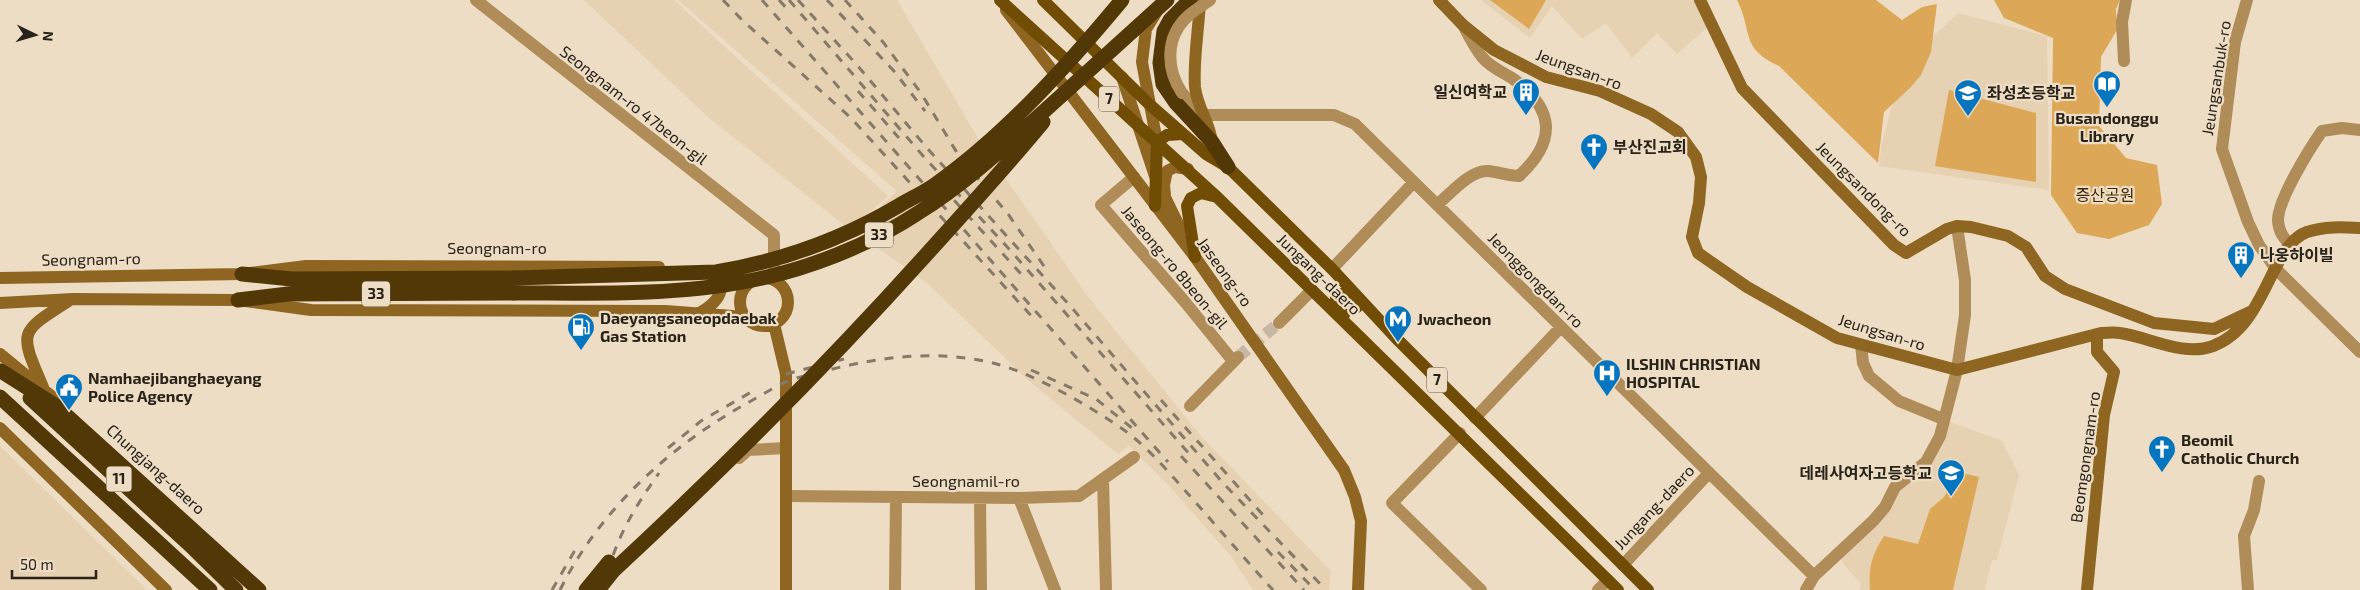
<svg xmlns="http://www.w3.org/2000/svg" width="2360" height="590" font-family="'Exo 2','Noto Sans KR',sans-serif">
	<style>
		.built { fill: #e6d1b2 }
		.green { fill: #dca857 }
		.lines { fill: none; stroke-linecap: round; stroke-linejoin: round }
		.street-tunnel { stroke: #c6b8a3; stroke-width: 12; stroke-dasharray: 12 6; stroke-linecap: butt }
		.street { stroke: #af8c58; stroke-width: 12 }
		.secondary { stroke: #8e6521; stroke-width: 12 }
		.primary { stroke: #704c04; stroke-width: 12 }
		.highway { stroke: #533807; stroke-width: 15 }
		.rail { stroke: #857a6a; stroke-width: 3; stroke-dasharray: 9 9; stroke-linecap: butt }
		.street-bridge { stroke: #af8c58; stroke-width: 12 }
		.highway-bridge { stroke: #533807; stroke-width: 15 }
		.labels { text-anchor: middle; stroke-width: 4.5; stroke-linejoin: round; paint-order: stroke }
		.shield { fill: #eeddc5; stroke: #635a4d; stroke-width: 1 }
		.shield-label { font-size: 15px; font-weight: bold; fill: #282219 }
		.street-label { font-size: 16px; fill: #282219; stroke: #eeddc5 }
		.poi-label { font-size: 16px; font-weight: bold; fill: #282219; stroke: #eeddc5; text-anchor: start }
		.park-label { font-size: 16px; fill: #3f2903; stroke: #eeddc5 }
	</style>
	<rect width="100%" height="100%" fill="#eeddc5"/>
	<path class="built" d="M584,0H674L888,196L850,230L708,117Z
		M678,0H897L979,140L1089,298L1201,436L1331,571L1329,590H1253L1230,555L1170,487L1129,446L1118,454L1028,380L927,283L854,231L897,191Z
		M1481,0H1697L1710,25L1677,54L1657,33L1632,58L1606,23L1582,39L1552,6L1530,38Z
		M1958,13L2047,36L2049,190L1879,166L1882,143L1896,91L1925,44Z
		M1943,419L2002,441L2019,475L1997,560H1992L1985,590H1859L1861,583L1843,564L1840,552L1926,462Z
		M0,446L147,590H0Z"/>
	<path class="green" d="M1490,0H1546L1529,29Z
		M1737,0H1876L1902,20L1922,7L1937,4L1931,52L1921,75L1911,87L1884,112L1878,163L1779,66C1740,48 1753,32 1737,0Z
		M1994,0H2120L2116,9L2117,30L2101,57L2099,126L2126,158L2157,165L2162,204L2149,225L2109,239L2077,233L2051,195L2053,38L2004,18Z
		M1949,90L2036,113V182L1935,166Z
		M1958,472L1979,477L1953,590H1870C1868,569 1872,554 1884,536L1918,544L1930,509L1944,497Z"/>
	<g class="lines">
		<path class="street-tunnel" d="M1238,357L1279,323"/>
		<path class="street" d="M476,0L774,235V267
			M2247,0L2235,42L2222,149L2248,222L2259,245L2276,269L2360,352
			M2124,61L2122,22L2126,0
			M1182,93L1202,115H1334L1355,124L1814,576
			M1134,177L1101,205L1185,302L1233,361
			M1437,205C1450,194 1470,170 1488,171C1499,172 1508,176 1519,176C1558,140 1554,108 1512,78C1503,72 1490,67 1483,58C1475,49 1469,36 1463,25
			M2290,245C2283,237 2279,232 2278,221C2277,201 2310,148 2322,131L2342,128L2360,130
			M1332,269L1414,182
			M1279,323L1312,290
			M1861,345L1863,363L1869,376L1899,401L1943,419
			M1190,406L1238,357
			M1475,418L1561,327
			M1460,433L1392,503L1481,590
			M739,458L748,450L786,448
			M1103,480L1106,590
			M786,496L1019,498L1079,496L1134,457
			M980,498L981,590
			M1019,498L1055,590
			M1623,565L1709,473
			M895,590L896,497
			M1598,590L1608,580
			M1806,590L1814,576L1873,521L1885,507L1895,487L1926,462L1940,436L1957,370L1965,315V280L1957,226
			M2248,590L2244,536L2254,510L2259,481"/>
		<path class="secondary" d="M1200,0C1199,28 1193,59 1195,87C1197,107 1210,123 1212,142
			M1439,0L1463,25L1494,50L1546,77L1600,91L1651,114L1678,132L1696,157L1701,177L1699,203L1692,237L1698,253L1747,287L1837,338L1957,370L2101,333C2107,333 2114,332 2120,333C2149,337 2183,357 2213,346C2267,326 2269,246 2307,232C2325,226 2342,227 2360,228
			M1700,0L1742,88L1894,245L1906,253L1947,229L1957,226L1971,227L2008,236L2026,247L2045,276L2065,289L2154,323L2214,329L2252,311
			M1006,10L1195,257L1344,470L1355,497L1361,521L1358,590
			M1156,13L1146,29L1142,62L1157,142
			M1122,77L1156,179L1181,230
			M1165,195L1164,185L1167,171L1175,167L1188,169
			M740 302a24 24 0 1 1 48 0a24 24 0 1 1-48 0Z
			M0,278L242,274L306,266L659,267
			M0,303L73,299L238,300L311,310L665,311L746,317
			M698,314C713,305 725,296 720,277
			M774,324L786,374V590
			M0,354L56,400
			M43,387C19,331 18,333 70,300
			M0,428L166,590
			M2087,590L2104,415L2114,372L2097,352V334"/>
		<path class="primary" d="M1000,0L1218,198L1618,590
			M1043,0L1149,104L1206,154L1228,167L1332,269L1396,338L1648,590
			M1155,206L1157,142L1167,135L1183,134
			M1195,257L1187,206L1191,198L1201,193L1217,197
			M1344,315L1336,301V294H1342L1357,307"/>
		<path class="highway" d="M1190,0L1170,20L1164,31L1160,63L1163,84L1176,103L1212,142L1228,167
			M242,274L292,279L514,278
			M238,300L288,294L514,293
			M1,371L56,406L259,590
			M0,397L210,590
			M30,398L190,545L236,590"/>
		<path class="rail" d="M723,0L742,20L850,117L1035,320
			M762,0L1168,462
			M779,0L791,13
			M789,0L924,157L1010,250L1193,458
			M798,0L857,65L927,148L1072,308L1223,483L1326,590
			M827,0L893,70L925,111
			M845,0L883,42L921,93L959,156L1008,214L1046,269
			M858,91L899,138
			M942,187L1022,275
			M1031,370L1096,399L1132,428
			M786,374L844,359
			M1161,400L1264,516
			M668,448L701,421L753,391
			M1181,456L1304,590
			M1278,552L1315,590
			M552,590L578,545
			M560,590C600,509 672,444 751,401C762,395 774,387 786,382C797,377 809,375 821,372C877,357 935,349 993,363C1033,373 1090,406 1124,430C1149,448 1170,474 1190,496C1218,528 1245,559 1273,590
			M605,590C610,547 634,508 659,473"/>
		<path class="street-bridge" d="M1182,93C1166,69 1165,37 1188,16C1195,10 1203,5 1210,0"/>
		<path class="highway-bridge" d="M514,278L716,272C782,261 843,239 900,205C912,198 925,192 936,184C1005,135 1068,65 1122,0
			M514,293C591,293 672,296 748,281C806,270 868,246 918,213C963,185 1002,149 1041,114C1083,76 1125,38 1167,0
			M586,590L609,562
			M598,590L613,571C722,470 826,366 925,256C965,212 1005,168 1043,122"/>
	</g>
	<defs>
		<g id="library-pin" transform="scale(1.4375)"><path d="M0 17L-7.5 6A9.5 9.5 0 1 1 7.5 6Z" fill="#0675bf" stroke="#eeddc5"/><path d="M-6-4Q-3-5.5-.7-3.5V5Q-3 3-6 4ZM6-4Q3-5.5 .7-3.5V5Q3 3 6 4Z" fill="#fff"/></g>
		<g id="building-pin" transform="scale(1.4375)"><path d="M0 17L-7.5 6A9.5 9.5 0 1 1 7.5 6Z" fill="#0675bf" stroke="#eeddc5"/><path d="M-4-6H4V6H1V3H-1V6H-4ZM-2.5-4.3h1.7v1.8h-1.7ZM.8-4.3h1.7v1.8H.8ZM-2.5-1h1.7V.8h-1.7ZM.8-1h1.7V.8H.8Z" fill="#fff"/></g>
		<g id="school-pin" transform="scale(1.4375)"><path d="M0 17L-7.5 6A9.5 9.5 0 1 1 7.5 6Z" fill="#0675bf" stroke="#eeddc5"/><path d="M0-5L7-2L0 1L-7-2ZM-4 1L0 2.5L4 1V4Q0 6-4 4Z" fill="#fff"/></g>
		<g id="church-pin" transform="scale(1.4375)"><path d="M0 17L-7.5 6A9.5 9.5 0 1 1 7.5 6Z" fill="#0675bf" stroke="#eeddc5"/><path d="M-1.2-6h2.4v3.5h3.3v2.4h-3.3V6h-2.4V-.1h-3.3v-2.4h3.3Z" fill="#fff"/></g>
		<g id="metro-pin" transform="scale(1.4375)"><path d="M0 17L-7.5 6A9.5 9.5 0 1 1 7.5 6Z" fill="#0675bf" stroke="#eeddc5"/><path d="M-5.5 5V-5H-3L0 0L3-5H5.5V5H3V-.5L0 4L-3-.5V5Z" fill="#fff"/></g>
		<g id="fuel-pin" transform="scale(1.4375)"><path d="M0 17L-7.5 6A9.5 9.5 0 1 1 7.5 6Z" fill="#0675bf" stroke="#eeddc5"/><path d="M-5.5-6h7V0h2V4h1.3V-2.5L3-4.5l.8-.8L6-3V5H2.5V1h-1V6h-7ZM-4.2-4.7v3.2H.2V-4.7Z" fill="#fff"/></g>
		<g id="hospital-pin" transform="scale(1.4375)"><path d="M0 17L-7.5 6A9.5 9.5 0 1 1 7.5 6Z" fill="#0675bf" stroke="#eeddc5"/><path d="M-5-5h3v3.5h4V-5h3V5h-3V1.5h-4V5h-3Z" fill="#fff"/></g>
		<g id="civic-pin" transform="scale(1.4375)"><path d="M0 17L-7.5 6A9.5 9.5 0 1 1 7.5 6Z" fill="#0675bf" stroke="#eeddc5"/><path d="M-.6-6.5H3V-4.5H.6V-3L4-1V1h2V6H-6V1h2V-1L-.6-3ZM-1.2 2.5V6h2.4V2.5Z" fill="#fff"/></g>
	</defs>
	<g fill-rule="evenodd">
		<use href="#library-pin" x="2107" y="84"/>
		<use href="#building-pin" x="1526" y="92"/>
		<use href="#school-pin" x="1968" y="93"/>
		<use href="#church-pin" x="1594" y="147"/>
		<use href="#building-pin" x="2241" y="255"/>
		<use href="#metro-pin" x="1398" y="319"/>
		<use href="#fuel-pin" x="581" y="327"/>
		<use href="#hospital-pin" x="1607" y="373"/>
		<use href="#civic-pin" x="69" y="387"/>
		<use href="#church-pin" x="2162" y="449"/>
		<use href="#school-pin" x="1951" y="473"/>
	</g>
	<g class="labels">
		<g class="shield">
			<rect x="1099" y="86.5" width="20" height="25" rx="4"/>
			<rect x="865" y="222.5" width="28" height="25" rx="4"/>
			<rect x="362" y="281.5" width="28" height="25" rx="4"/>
			<rect x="1427" y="367.5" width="20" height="25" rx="4"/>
			<rect x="106.5" y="466.5" width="25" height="25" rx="4"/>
		</g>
		<g class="shield-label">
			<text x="1109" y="104">7</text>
			<text x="879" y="240">33</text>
			<text x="376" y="299">33</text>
			<text x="1437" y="385">7</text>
			<text x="119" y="484">11</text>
		</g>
		<g class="street-label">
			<text transform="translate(1579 69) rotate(20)" y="6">Jeungsan-ro</text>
			<text transform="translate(2216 78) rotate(-81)" y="6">Jeungsanbuk-ro</text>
			<text transform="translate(634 105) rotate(38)" y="6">Seongnam-ro 47beon-gil</text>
			<text transform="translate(1864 189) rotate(45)" y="6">Jeungsandong-ro</text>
			<text x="497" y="254">Seongnam-ro</text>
			<text transform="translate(91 259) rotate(-1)" y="6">Seongnam-ro</text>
			<text transform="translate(1175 267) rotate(50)" y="6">Jaseong-ro 8beon-gil</text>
			<text transform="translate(1225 272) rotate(54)" y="6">Jaseong-ro</text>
			<text transform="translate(1319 274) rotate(44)" y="6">Jungang-daero</text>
			<text transform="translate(1536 280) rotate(45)" y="6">Jeonggongdan-ro</text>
			<text transform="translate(1882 332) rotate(17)" y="6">Jeungsan-ro</text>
			<text transform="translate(2085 457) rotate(-82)" y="6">Beomgongnam-ro</text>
			<text transform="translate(156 469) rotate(42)" y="6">Chungjang-daero</text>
			<text x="966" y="487">Seongnamil-ro</text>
			<text transform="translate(1654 507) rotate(-47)" y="6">Jungang-daero</text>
		</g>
		<g class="poi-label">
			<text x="1507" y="98" text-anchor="end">일신여학교</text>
			<text x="1987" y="99">좌성초등학교</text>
			<text x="2107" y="124" text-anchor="middle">Busandonggu<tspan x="2107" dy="18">Library</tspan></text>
			<text x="1613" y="153">부산진교회</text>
			<text x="2260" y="261">나웅하이빌</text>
			<text x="600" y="324">Daeyangsaneopdaebak<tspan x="600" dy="18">Gas Station</tspan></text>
			<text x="1417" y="325">Jwacheon</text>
			<text x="1626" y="370">ILSHIN CHRISTIAN<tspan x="1626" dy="18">HOSPITAL</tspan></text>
			<text x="88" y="384">Namhaejibanghaeyang<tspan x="88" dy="18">Police Agency</tspan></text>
			<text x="2181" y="446">Beomil<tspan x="2181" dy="18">Catholic Church</tspan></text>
			<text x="1932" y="479" text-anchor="end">데레사여자고등학교</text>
		</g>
		<g class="park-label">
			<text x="2105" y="201">증산공원</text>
		</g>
	</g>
	<g transform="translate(35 35) rotate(95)" stroke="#eeddc5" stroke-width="4" paint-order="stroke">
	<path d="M0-4L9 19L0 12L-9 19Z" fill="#282219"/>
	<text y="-8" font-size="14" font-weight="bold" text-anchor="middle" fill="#282219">N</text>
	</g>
	<path d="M12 570v8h84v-8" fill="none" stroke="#282219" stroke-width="2.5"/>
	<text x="20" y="570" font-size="15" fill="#282219" stroke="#eeddc5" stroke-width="4" paint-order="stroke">50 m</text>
</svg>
